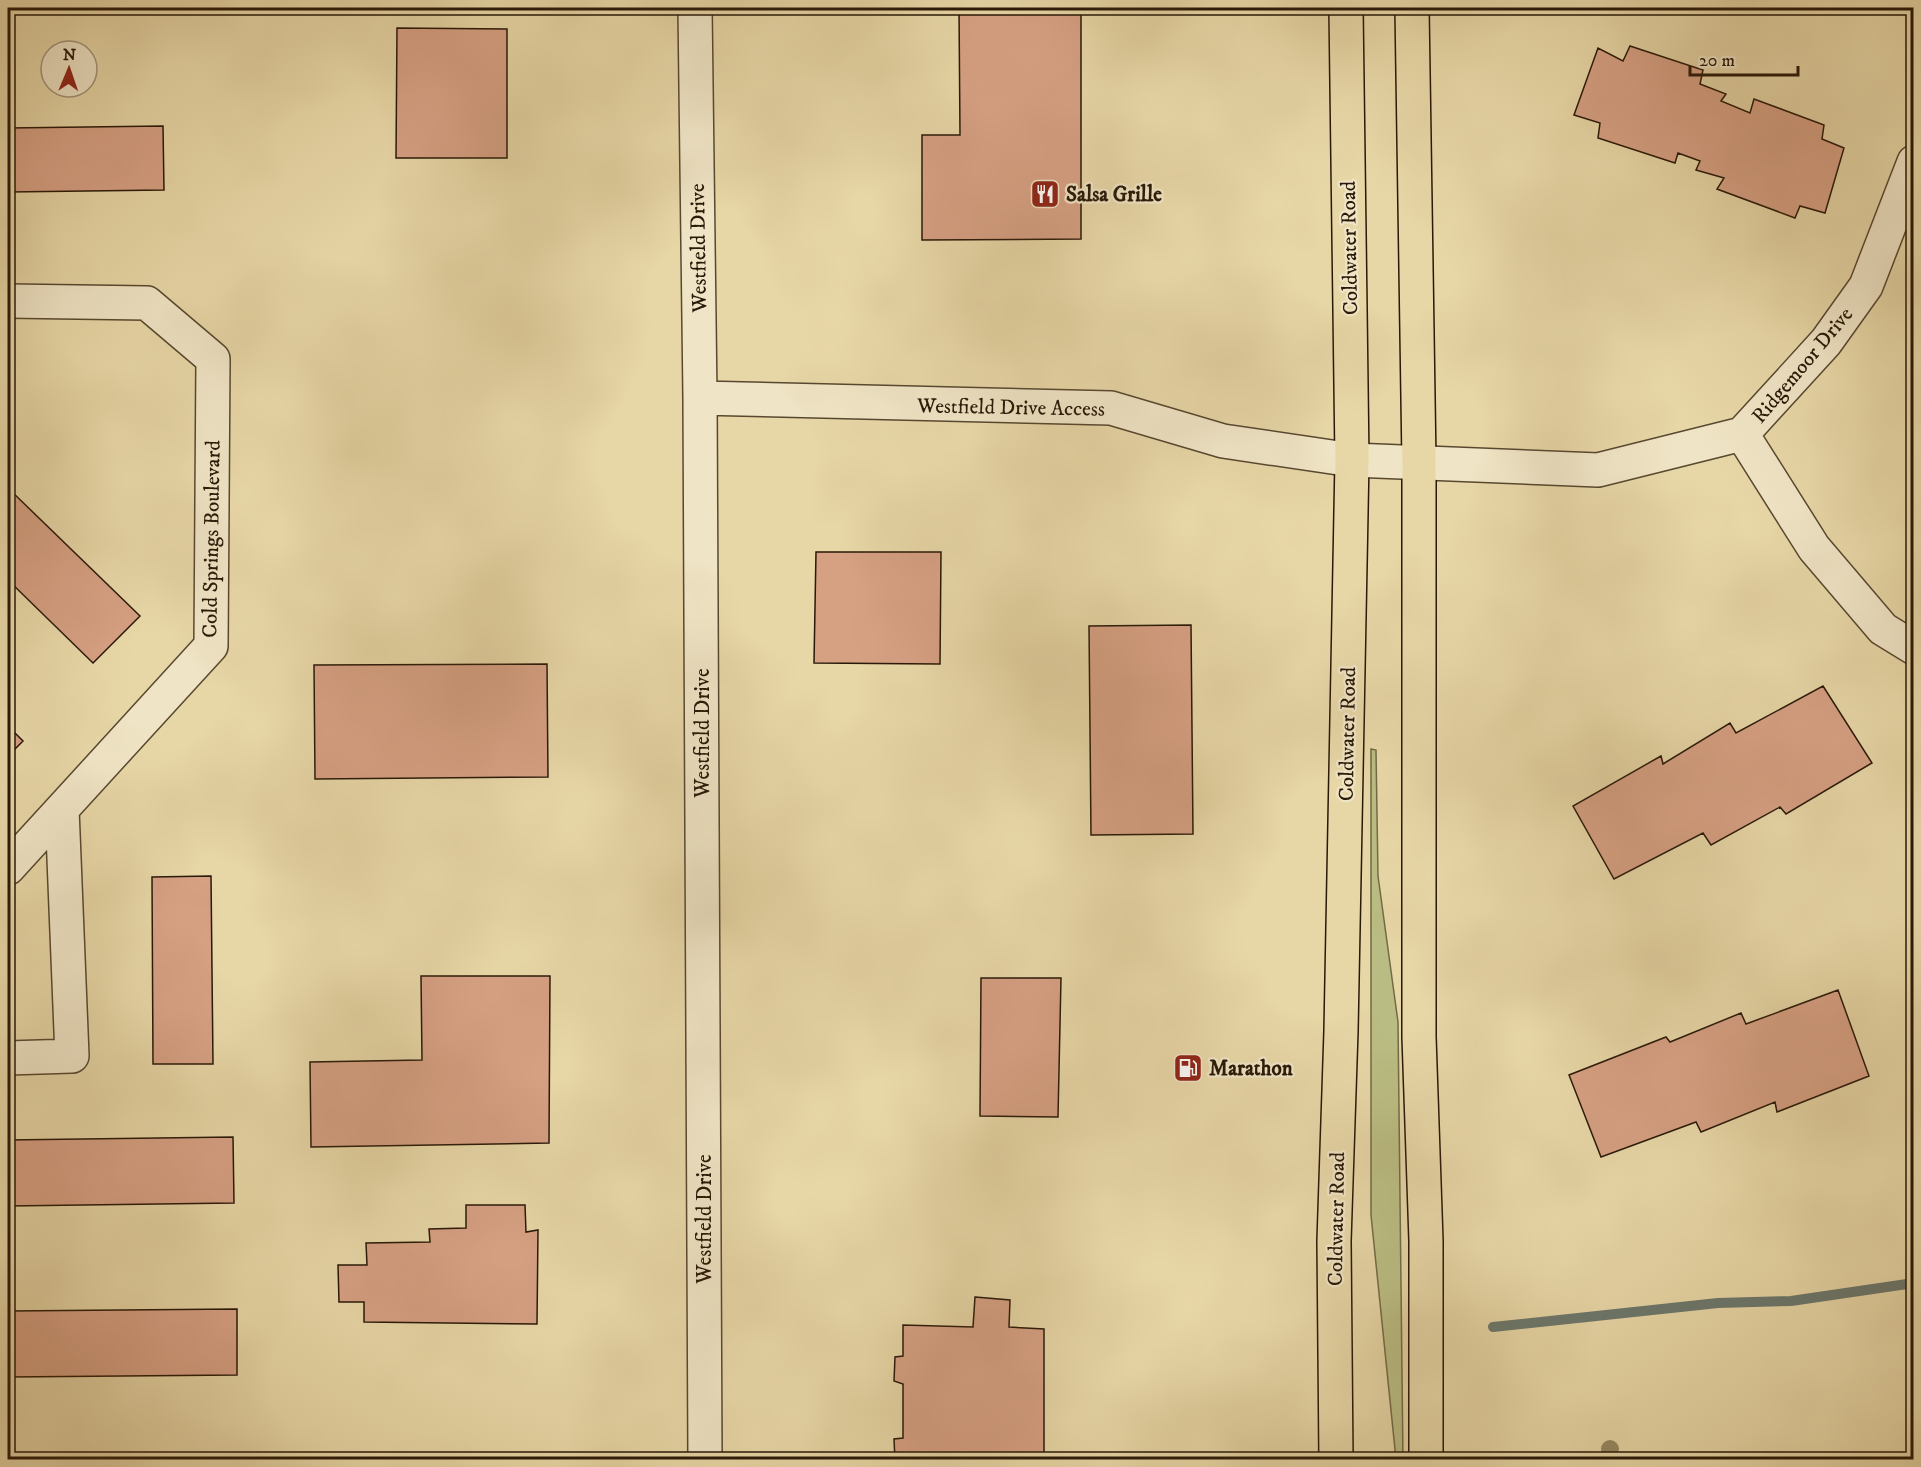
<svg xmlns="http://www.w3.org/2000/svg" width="1921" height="1467" font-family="'IM FELL DW Pica',serif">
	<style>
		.green { fill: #babd83; stroke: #726b46; stroke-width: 1.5 }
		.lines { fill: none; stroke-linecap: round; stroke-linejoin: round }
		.stream { stroke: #6c786d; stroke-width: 10 }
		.building { fill: #d6a083; stroke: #291908; stroke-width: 1.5 }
		.minor-casing { stroke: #584830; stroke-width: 36 }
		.major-casing { stroke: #291908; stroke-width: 36 }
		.minor { stroke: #efe4c5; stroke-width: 33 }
		.major { stroke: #e7d6a6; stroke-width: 33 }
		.tree { fill: #968963 }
		.labels { text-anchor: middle; stroke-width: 4.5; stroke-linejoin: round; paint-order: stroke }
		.poi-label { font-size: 21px; font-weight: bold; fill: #291908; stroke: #efe4c5; text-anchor: start }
		.street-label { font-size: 21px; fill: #291908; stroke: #efe4c5 }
	</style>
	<rect width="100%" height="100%" fill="#e7d6a6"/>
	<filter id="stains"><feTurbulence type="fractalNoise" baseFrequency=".00333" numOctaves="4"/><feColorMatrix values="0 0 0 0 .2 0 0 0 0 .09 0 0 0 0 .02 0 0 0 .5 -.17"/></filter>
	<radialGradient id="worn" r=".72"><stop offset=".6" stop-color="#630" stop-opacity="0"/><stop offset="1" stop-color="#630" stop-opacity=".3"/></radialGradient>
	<path class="green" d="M1371,749L1376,750L1378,876L1398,1022L1403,1460L1396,1459L1371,1215Z"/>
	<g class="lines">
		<path class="stream" d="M1493,1327L1718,1303L1791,1301L1914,1283"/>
	</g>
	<path class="building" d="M959,8H1081V239L922,240V135H960Z
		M397,28L507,29V158H396Z
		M1630,46L1703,70L1700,84L1726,94L1721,101L1750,113L1754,99L1824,125L1822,139L1844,148L1825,213L1800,206L1795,218L1717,189L1724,178L1696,170L1700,161L1678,153L1675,163L1598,138L1600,123L1574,115L1598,48L1623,61Z
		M163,126L164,190L8,192V128Z
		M8,488L140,616L93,663L8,580Z
		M816,552H941L940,664L814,663Z
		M1191,625L1193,834L1091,835L1089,626Z
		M547,664L548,777L315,779L314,665Z
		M1823,686L1872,763L1786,814L1780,807L1711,845L1703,833L1614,879L1573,806L1661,756L1663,764L1730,723L1736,733Z
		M8,726L23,741L8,756Z
		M211,876L213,1064H153L152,877Z
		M421,976H550L549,1143L311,1147L310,1062L422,1060Z
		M981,978H1061L1058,1117L980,1116Z
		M1838,990L1869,1076L1777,1112L1775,1102L1701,1132L1696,1122L1601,1157L1569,1075L1666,1037L1670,1042L1741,1013L1746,1024Z
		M233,1137L234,1203L8,1206V1140Z
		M466,1205H525L526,1232L538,1230L537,1324L364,1322V1302H339L338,1265H367L366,1243L430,1242L429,1229L466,1228Z
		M975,1297L1010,1300L1009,1327L1044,1329V1460H895L894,1439L903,1438V1384L894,1381L895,1357L903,1356V1325L973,1327Z
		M237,1309V1375L8,1377V1311Z"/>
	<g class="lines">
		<g class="minor-casing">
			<path id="minor" d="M695,8L700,398L705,1460
				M8,301L147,303L213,359L211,646L8,868
				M700,398L1111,408L1223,441L1352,460L1598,470L1742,434L1826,342L1866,286L1914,162
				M1742,434L1814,548L1883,629L1914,648
				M8,1058L72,1056L62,809"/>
		</g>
		<g class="major-casing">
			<path id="major" d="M1412,8L1419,463V1037L1426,1241V1460
				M1336,1460L1334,1241L1341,1031L1352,460L1346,8"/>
		</g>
		<use href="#minor" class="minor"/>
		<use href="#major" class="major"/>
	</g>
	<circle class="tree" cx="1610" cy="1449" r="9"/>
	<defs>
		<g id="restaurant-square" transform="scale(1.5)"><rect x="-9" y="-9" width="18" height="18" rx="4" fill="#8f2418" stroke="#efe4c5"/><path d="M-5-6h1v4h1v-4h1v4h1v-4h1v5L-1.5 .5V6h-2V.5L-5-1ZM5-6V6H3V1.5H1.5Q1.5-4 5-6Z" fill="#fff"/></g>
		<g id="fuel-square" transform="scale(1.5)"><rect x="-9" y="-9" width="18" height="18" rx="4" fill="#8f2418" stroke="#efe4c5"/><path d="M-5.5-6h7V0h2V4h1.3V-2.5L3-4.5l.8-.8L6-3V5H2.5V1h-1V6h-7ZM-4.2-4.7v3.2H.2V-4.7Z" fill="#fff"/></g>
	</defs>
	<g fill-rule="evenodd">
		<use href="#restaurant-square" x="1045" y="194"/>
		<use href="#fuel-square" x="1188" y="1068"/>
	</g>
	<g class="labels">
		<g class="poi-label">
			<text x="1066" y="201">Salsa Grille</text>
			<text x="1209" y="1075">Marathon</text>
		</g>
		<g class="street-label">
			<text transform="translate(698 248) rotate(-91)" y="7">Westfield Drive</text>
			<text transform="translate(1349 248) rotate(-91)" y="7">Coldwater Road</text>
			<text transform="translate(1802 365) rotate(-50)" y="7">Ridgemoor Drive</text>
			<text transform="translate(1011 407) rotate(1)" y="7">Westfield Drive Access</text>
			<text transform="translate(211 539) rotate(-89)" y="7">Cold Springs Boulevard</text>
			<text transform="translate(702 733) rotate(-90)" y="7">Westfield Drive</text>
			<text transform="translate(1347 734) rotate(-89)" y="7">Coldwater Road</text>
			<text transform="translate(704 1219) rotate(-90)" y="7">Westfield Drive</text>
			<text transform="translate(1336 1219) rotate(-89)" y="7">Coldwater Road</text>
		</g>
	</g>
	<rect width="1921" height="1467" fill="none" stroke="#e7d6a6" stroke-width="30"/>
	<rect x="9" y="9" width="1903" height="1449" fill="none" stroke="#291908" stroke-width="3"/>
	<rect x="15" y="15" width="1891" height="1437" fill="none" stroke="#291908" stroke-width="1.5"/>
	<g transform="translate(69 69) rotate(2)"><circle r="28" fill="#efe4c5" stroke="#a09379" stroke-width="1.5"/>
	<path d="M0-4.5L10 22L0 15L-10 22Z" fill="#8f2418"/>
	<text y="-9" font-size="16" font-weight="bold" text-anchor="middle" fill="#291908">N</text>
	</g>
	<path d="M1690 66v9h108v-9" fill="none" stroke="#291908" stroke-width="3"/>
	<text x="1699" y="66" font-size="18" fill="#291908" stroke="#efe4c5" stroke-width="4.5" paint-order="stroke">20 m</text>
	<rect width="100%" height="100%" filter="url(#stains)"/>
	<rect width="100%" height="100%" fill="url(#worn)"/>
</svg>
